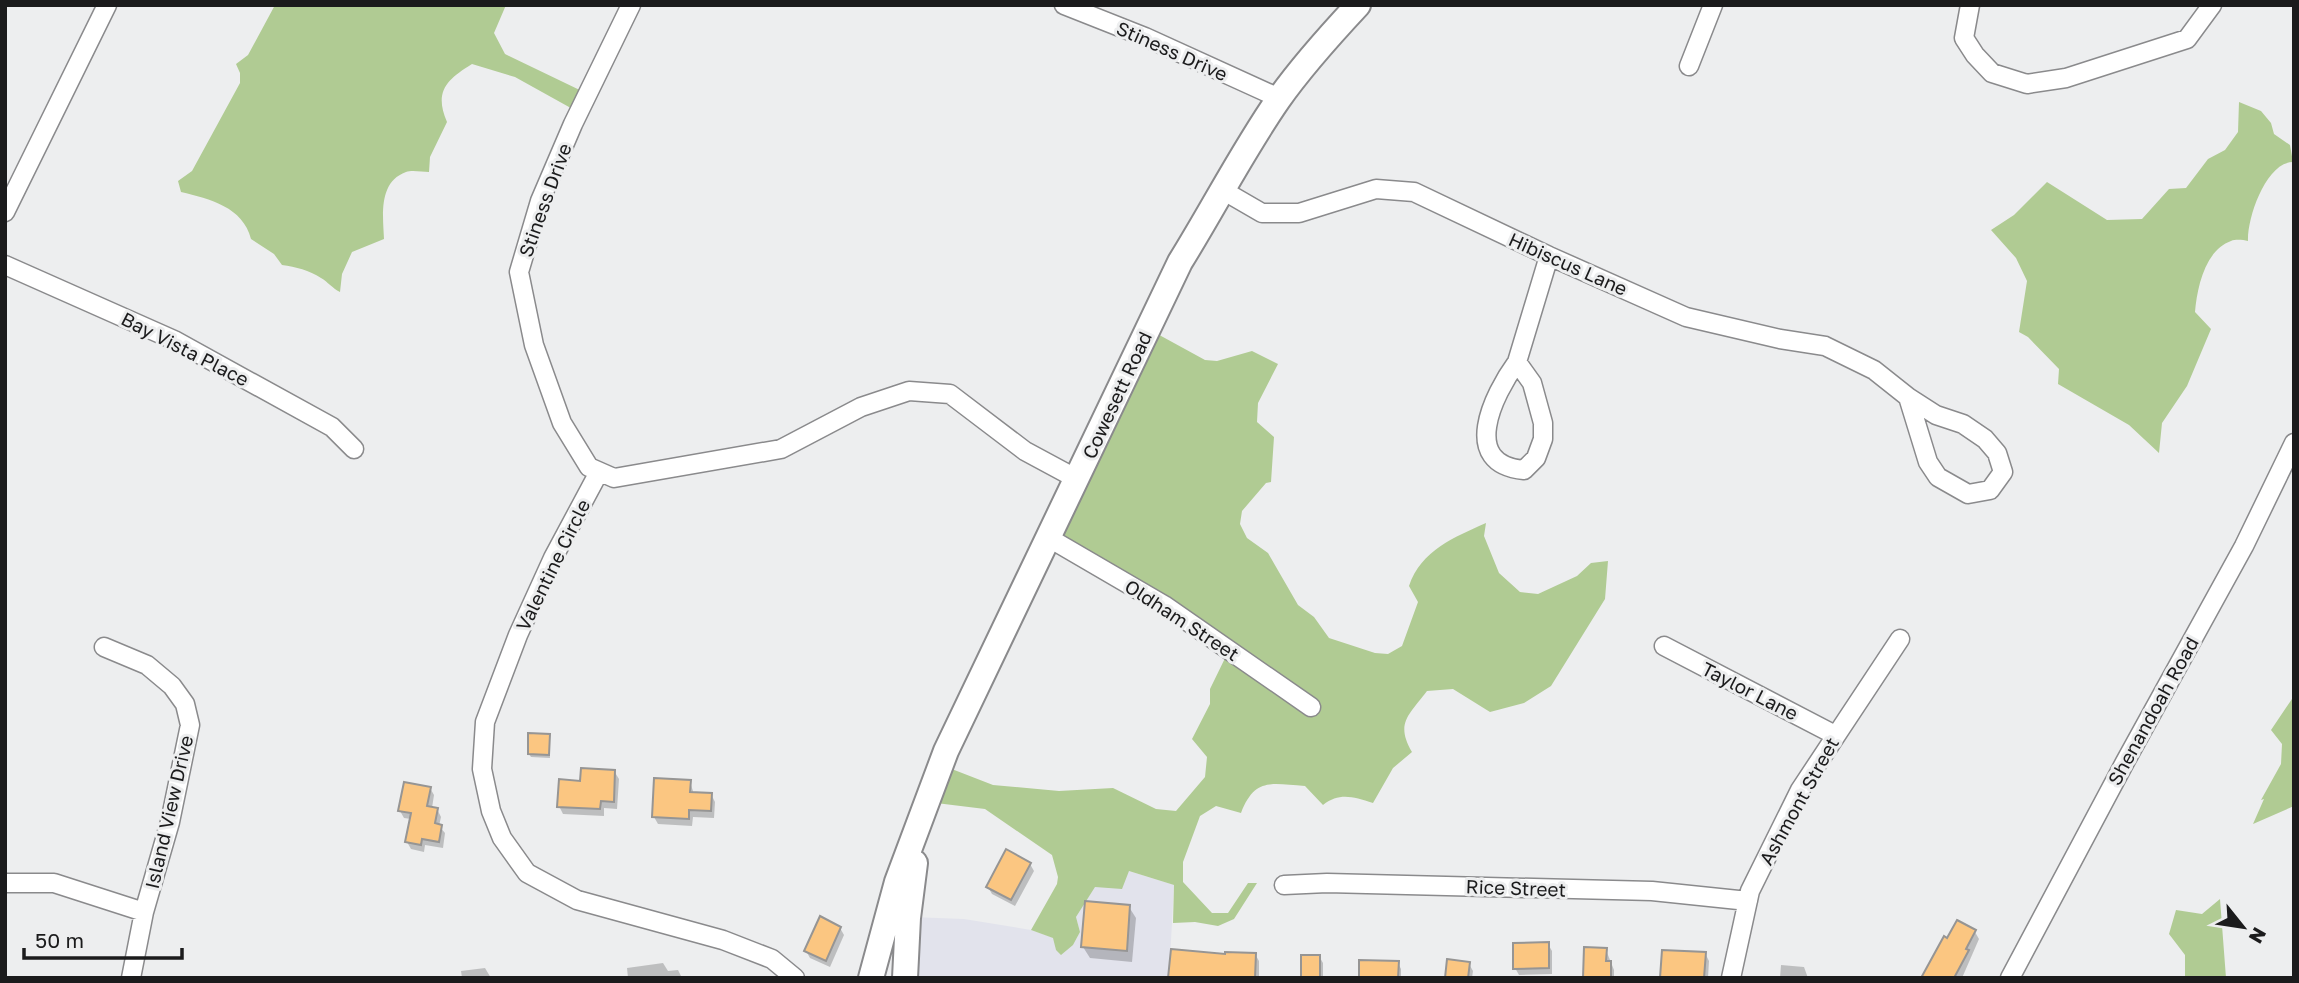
<svg xmlns="http://www.w3.org/2000/svg" width="2299" height="983" font-family="'Golos Text',sans-serif">
	<style>
		.built { fill: #e2e3ec }
		.green { fill: #b0cb93 }
		.shadow { fill: #0003 }
		.building { fill: #fbc681; stroke: #969594; stroke-width: 2 }
		.lines { fill: none; stroke-linecap: round; stroke-linejoin: round }
		.street-casing { stroke: #8a8a8c; stroke-width: 21 }
		.secondary-casing { stroke: #8a8a8c; stroke-width: 28 }
		.street { stroke: #fff; stroke-width: 18 }
		.secondary { stroke: #fff; stroke-width: 24 }
		.labels { text-anchor: middle; stroke-width: 6; stroke-linejoin: round; paint-order: stroke }
		.street-label { font-size: 19px; fill: #1b1b1c; stroke: #edeeef }
	</style>
	<rect width="100%" height="100%" fill="#edeeef"/>
	<path class="built" d="M1129,871L1174,885L1169,978H911V917L964,919L1031,930L1054,938L1056,950L1073,945L1080,932L1076,917L1095,886Z"/>
	<path class="green" d="M275,5H506L494,33L505,54L588,94L578,112L515,77L472,64C446,80 434,92 447,122L430,157L429,172C422,172 412,170 406,172C378,182 383,216 384,239L352,252L342,274L340,292C332,288 328,282 321,278C309,270 296,267 282,265L274,254L251,239C243,207 210,199 181,192L178,181L192,171L240,83V73L236,64L248,55Z
		M2239,102L2261,111L2271,123L2274,134L2290,145L2293,162C2266,162 2247,218 2248,241C2243,240 2236,239 2231,241C2205,250 2197,288 2195,312L2211,329L2187,386L2162,423L2159,453L2129,425L2058,384L2059,369L2028,337L2019,332L2027,281L2016,258L1991,230L2014,215L2047,182L2107,220L2142,219L2169,189L2186,188L2208,159L2225,150L2238,132Z
		M1152,331L1205,360L1217,361L1252,351L1278,364L1258,403L1257,422L1274,437L1271,482L1266,483L1242,511L1240,524L1247,538L1268,553L1298,605L1314,617L1329,638L1375,653L1388,654L1402,646L1418,602L1409,586C1421,550 1455,537 1486,523L1484,536L1499,573L1520,592L1538,594L1577,576L1591,563L1608,561L1605,599L1551,686L1524,703L1490,712L1453,689L1427,691C1409,715 1395,723 1412,752L1393,768L1373,803C1353,797 1340,792 1323,805L1305,786C1271,784 1255,777 1241,813L1216,806L1200,816L1183,862V882L1212,913H1228L1248,883H1257L1234,919L1218,926L1195,922L1173,923L1174,885L1129,871L1122,889L1095,887L1076,917L1080,932L1073,945L1061,955L1056,950L1053,938L1031,930L1057,884L1058,877L1052,855L985,809L936,803L944,766L993,785L1059,791L1113,788L1156,809L1176,811L1205,777L1207,757L1192,739L1210,704V689L1229,650L1056,538Z
		M2294,696V806L2253,824L2264,799L2261,800L2281,764L2282,744L2271,730Z
		M2220,899L2226,978H2185V955L2169,934L2176,910L2202,914Z"/>
	<path class="shadow" d="M549,735L550,758L531,757L529,754Z
		M614,771L619,779L617,809L604,808V816L563,814L559,806L582,782Z
		M690,782L694,794H711L715,802L714,818L693,817L692,826L658,824L654,817Z
		M430,788L434,795L432,808L437,809L441,817L439,826L445,833L443,848L425,845L424,852L411,849L407,842L411,819L404,818L400,811Z
		M1030,864L1034,871L1015,906L992,894L988,887Z
		M1129,907L1136,918L1132,962L1090,958L1083,947Z
		M840,928L844,935L830,967L810,958L806,951Z
		M1975,932L1979,939L1962,978H1923Z
		M1548,944L1552,951V974L1519,975L1515,968Z
		M1606,950L1614,970V978H1584Z
		M1705,953L1709,961L1708,978H1662Z
		M1255,954L1259,961V978H1170L1227,956Z
		M1319,956L1323,963V978H1302Z
		M663,963L668,971L678,970L682,978H628L627,968Z
		M1398,963L1401,969V978H1361Z
		M1469,964L1473,971L1472,978H1446Z
		M1781,965L1804,967L1808,978H1780Z
		M485,968L491,978H462L461,971Z"/>
	<path class="building" d="M528,733L550,734L549,755L528,754Z
		M581,768L615,770L614,802L601,801L600,809L557,807L559,779L580,781Z
		M654,778L691,780L690,792L712,793L711,811L689,810V819L652,817Z
		M404,782L431,787L427,806L438,808L435,823L442,825L439,842L422,839L421,845L405,842L411,813L398,811Z
		M1006,849L1031,863L1011,900L986,887Z
		M1085,901L1130,905L1127,951L1081,947Z
		M820,916L841,927L826,961L804,951Z
		M1957,920L1976,930L1966,949L1969,950L1954,978H1921L1944,936L1947,938Z
		M1549,942V968L1513,969V943Z
		M1584,947L1607,948L1606,961H1611V978H1583Z
		M1171,949L1225,954V952L1256,953L1255,978H1168Z
		M1662,950L1706,952L1704,978H1660Z
		M1301,955H1320V978H1301Z
		M1447,959L1470,962L1468,978H1445Z
		M1359,960L1399,961L1398,978H1359Z"/>
	<g class="lines">
		<g class="street-casing">
			<path id="street" d="M631,5L573,124L540,201L519,272L534,345L562,423L589,467L614,478L781,449L861,407L909,391L950,394L1025,451L1077,479
				M1064,5L1145,37L1279,98
				M1970,5L1964,38L1975,55L1992,73L2027,84L2066,78L2187,39L2212,5
				M1689,66L1713,5
				M1224,191L1262,213H1299L1376,189L1414,192L1549,256L1686,317L1780,339L1825,346L1874,370L1908,397
				M5,212L107,5
				M5,265L174,340L332,427L354,449
				M1517,362L1532,383L1543,423V439L1536,458L1524,470C1459,464 1493,395 1517,362Z
				M1517,362L1549,256
				M1908,397L1936,415L1963,424L1985,439L1997,453L2003,472L1990,490L1968,494L1938,477L1928,462Z
				M599,472L553,558L518,635L485,722L482,769L491,811L502,838L527,873L577,900L723,940L772,959L795,978
				M1049,538L1164,605L1311,707
				M1664,646L1835,735
				M104,647L147,665L172,686L185,704L190,725L170,822L144,912L131,978
				M5,883H54L144,912
				M1284,885L1327,883L1652,891L1748,901
				M1731,978L1750,891L1800,790L1900,639
				M2010,978L2125,762L2244,546L2294,443"/>
		</g>
		<g class="secondary-casing">
			<path id="secondary" d="M871,978L897,882L946,751L1180,262C1213,209 1242,152 1278,100C1301,67 1330,35 1358,5
				M905,978L908,918L915,863"/>
		</g>
		<use href="#street" class="street"/>
		<use href="#secondary" class="secondary"/>
	</g>
	<g class="labels">
		<g class="street-label">
			<text transform="translate(1172 51) rotate(24)" y="7">Stiness Drive</text>
			<text transform="translate(545 200) rotate(-70)" y="7">Stiness Drive</text>
			<text transform="translate(1568 264) rotate(24)" y="7">Hibiscus Lane</text>
			<text transform="translate(185 349) rotate(27)" y="7">Bay Vista Place</text>
			<text transform="translate(1117 395) rotate(-65)" y="7">Cowesett Road</text>
			<text transform="translate(553 565) rotate(-64)" y="7">Valentine Circle</text>
			<text transform="translate(1182 620) rotate(33)" y="7">Oldham Street</text>
			<text transform="translate(1750 691) rotate(27)" y="7">Taylor Lane</text>
			<text transform="translate(2153 711) rotate(-61)" y="7">Shenandoah Road</text>
			<text transform="translate(1799 801) rotate(-61)" y="7">Ashmont Street</text>
			<text transform="translate(169 812) rotate(-77)" y="7">Island View Drive</text>
			<text transform="translate(1516 888) rotate(2)" y="7">Rice Street</text>
		</g>
	</g>
	<rect width="2299" height="983" fill="none" stroke="#1b1b1c" stroke-width="14"/>
	<g transform="translate(2243 927) rotate(120)" stroke="#edeeef" stroke-width="5" paint-order="stroke">
	<path d="M0-5L12 26L0 18L-12 26Z" fill="#1b1b1c"/>
	<text y="-10" font-size="19" font-weight="bold" text-anchor="middle" fill="#1b1b1c">N</text>
	</g>
	<path d="M24 948v10h158v-10" fill="none" stroke="#1b1b1c" stroke-width="3.5"/>
	<text x="35" y="948" font-size="21" fill="#1b1b1c" stroke="#edeeef" stroke-width="5" paint-order="stroke">50 m</text>
</svg>
